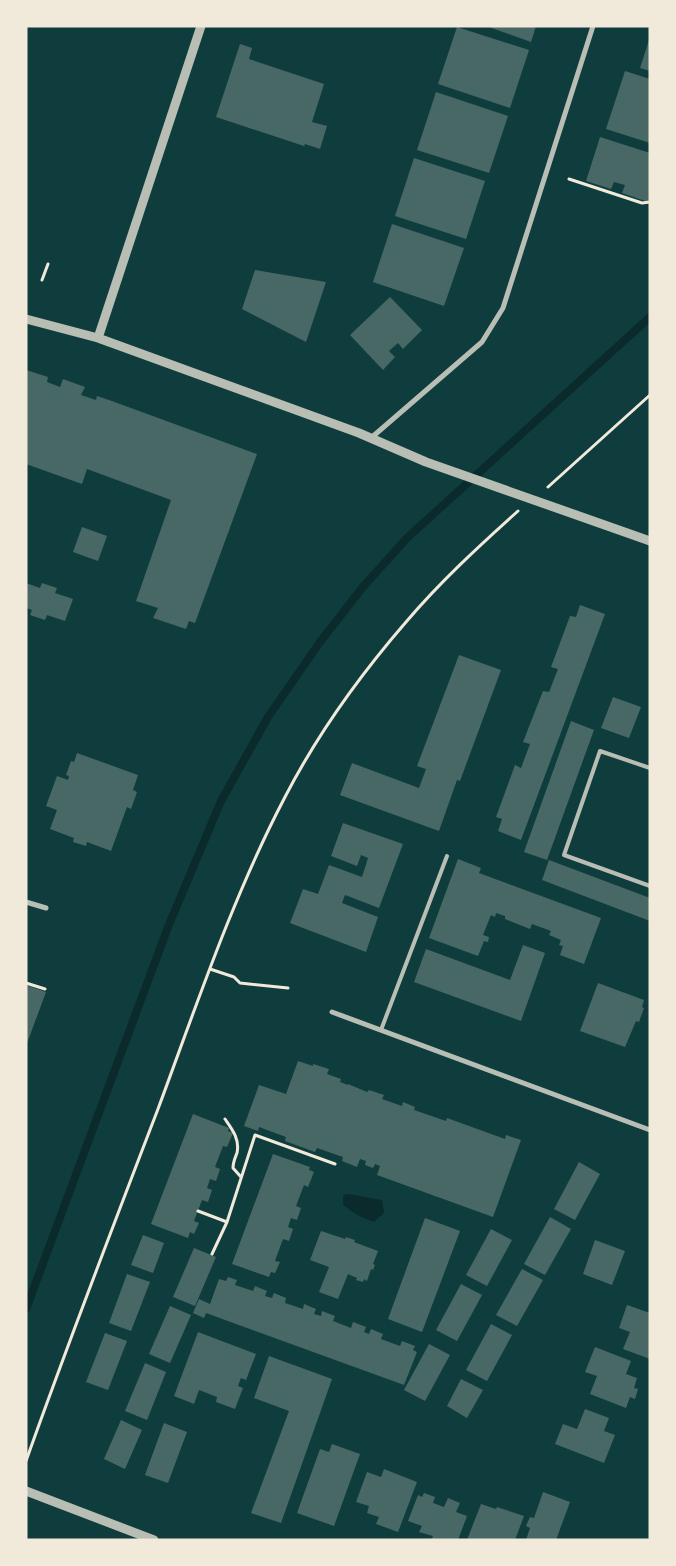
<svg xmlns="http://www.w3.org/2000/svg" width="676" height="1566" font-family="'PT Sans Narrow',sans-serif">
	<style>
		.water { fill: #0a2a2b }
		.lines { fill: none; stroke-linecap: round; stroke-linejoin: round }
		.stream { stroke: #0a2a2b; stroke-width: 8 }
		.building { fill: #486865 }
		.path { stroke: #f1e9da; stroke-width: 3 }
		.service { stroke: #b8beb3; stroke-width: 4 }
		.minor { stroke: #b8beb3; stroke-width: 5 }
		.tertiary { stroke: #b8beb3; stroke-width: 9 }
	</style>
	<rect width="100%" height="100%" fill="#0f3d3e"/>
	<path class="water" d="M348,1194L382,1200L384,1213L374,1222C364,1219 352,1212 343,1205V1195Z"/>
	<g class="lines">
		<path class="stream" d="M26,1309L168,927L221,801L268,717L320,642L362,588L407,538L650,317"/>
	</g>
	<path class="building" d="M486,26H536L531,42Z
		M457,27L529,50L510,108L438,84Z
		M649,40H650V71L640,68Z
		M240,44L252,48L249,59L324,84L312,122L327,126L320,149L305,144L304,146L216,117Z
		M625,71L650,79V143L606,129Z
		M436,92L508,116L489,173L417,150Z
		M600,137L650,153V196L648,202L622,193L625,185L614,182L611,189L586,181Z
		M414,158L485,181L466,239L395,216Z
		M392,224L464,248L444,306L373,282Z
		M255,270L326,282L306,342L242,309Z
		M390,297L422,330L403,349L398,343L389,351L395,357L383,370L350,335Z
		M26,370L48,377L47,382L60,387L63,379L85,387L81,395L96,400L97,396L109,400L257,454L195,623L189,621L186,629L153,618L158,608L136,601L171,500L87,469L82,484L26,464Z
		M82,527L107,536L98,561L73,552Z
		M26,583L40,588L42,583L57,588L55,593L73,599L65,621L47,615L45,620L30,615L32,610L26,608Z
		M580,605L605,614L521,840L498,831L502,819L496,817L515,765L521,768L530,744L523,742L543,691L549,692L558,669L551,667L570,616L576,617Z
		M459,655L501,670L460,781L457,780L439,831L340,795L352,763L419,788L426,769L417,766Z
		M613,697L641,707L629,738L601,728Z
		M571,721L594,730L547,860L524,852Z
		M77,753L138,775L133,790L137,792L131,809L127,807L111,851L87,842L86,846L73,842L74,838L50,829L57,810L46,806L57,776L68,780L69,776L66,775L71,761L74,762Z
		M343,823L403,844L379,908L345,895L342,903L378,917L366,952L290,923L303,889L318,894L329,865L362,877L368,858L361,855L357,866L331,856Z
		M458,859L481,868L479,873L601,918L584,964L560,955L563,946L559,945L561,940L549,935L551,931L532,924L530,929L505,919V916L496,913L495,917L491,915L483,935L489,937L488,942L484,941L478,956L429,938Z
		M549,860L650,898V921L542,880Z
		M523,945L545,953L521,1021L414,982L426,949L510,980Z
		M598,983L644,1000L642,1007L644,1008L639,1022L636,1021L625,1047L580,1031Z
		M26,985L46,992L26,1046Z
		M298,1061L313,1066V1064L329,1069L327,1074L341,1079L340,1082L348,1085V1084L367,1092L369,1090L384,1095L382,1099L402,1106L403,1102L415,1107L414,1110L446,1121L447,1118L505,1139L506,1135L521,1140L493,1217L377,1175L380,1166L375,1164L373,1168L365,1165L366,1161L360,1159L357,1167L342,1161L343,1157L317,1148L315,1152L285,1141L286,1137L259,1127L258,1131L244,1126L259,1085L286,1094Z
		M193,1114L229,1128L228,1131L233,1133L227,1147L223,1146L215,1167L220,1169L216,1181L210,1179L207,1188L212,1190L208,1202L202,1200L194,1221L199,1223L194,1234L190,1232L188,1238L151,1224Z
		M273,1154L310,1167L309,1170L314,1172L308,1187L304,1185L296,1206L301,1208L297,1220L291,1218L288,1227L293,1229L289,1241L283,1239L275,1261L280,1262L275,1273L271,1272L269,1277L232,1264Z
		M579,1162L600,1174L575,1220L554,1209Z
		M550,1217L571,1229L545,1275L524,1264Z
		M425,1218L460,1231L422,1332L388,1319Z
		M491,1229L512,1240L487,1286L466,1275Z
		M321,1231L345,1239L346,1237L355,1240L354,1242L378,1251L373,1264L375,1265L373,1270L371,1269L367,1281L364,1279L363,1282L356,1280L357,1278L348,1274L338,1299L319,1292L329,1267L310,1260Z
		M143,1235L164,1243L153,1273L131,1265Z
		M595,1240L625,1251L612,1285L583,1274Z
		M194,1248L216,1257L195,1306L173,1297Z
		M522,1269L543,1280L517,1326L496,1315Z
		M127,1274L150,1282L131,1331L109,1323Z
		M228,1277L237,1280L235,1285L253,1291L255,1286L267,1291L265,1296L272,1298L274,1293L286,1298L285,1303L303,1309L304,1304L316,1309L314,1314L321,1316L322,1311L335,1316L333,1321L351,1328L353,1322L366,1327L364,1332L369,1334L371,1329L383,1334L381,1339L400,1346L402,1341L415,1346L413,1350L417,1352L404,1385L206,1313L204,1318L193,1313L199,1299L210,1304L219,1279L226,1281Z
		M461,1284L482,1295L457,1341L436,1330Z
		M627,1305L650,1313V1359L623,1349L630,1332L619,1328Z
		M170,1306L191,1315L170,1363L149,1354Z
		M491,1324L512,1335L487,1381L466,1370Z
		M198,1332L256,1354L246,1380L241,1378L238,1386L243,1388L235,1409L216,1402L217,1397L199,1390L194,1404L174,1396Z
		M105,1333L127,1341L108,1390L86,1382Z
		M429,1344L450,1355L425,1401L404,1390Z
		M595,1347L631,1361L626,1374L637,1378L634,1388L638,1389L635,1399L630,1397L626,1408L590,1394L597,1376L585,1372Z
		M269,1356L332,1379L281,1523L251,1513L289,1411L254,1398Z
		M145,1363L166,1372L147,1420L125,1411Z
		M461,1379L483,1390L467,1418L447,1406Z
		M585,1409L609,1418L604,1431L615,1435L604,1463L555,1444L563,1424L577,1429Z
		M121,1420L142,1430L125,1469L104,1459Z
		M164,1423L187,1432L168,1483L145,1475Z
		M332,1444L360,1454L334,1526L297,1513L320,1449L329,1452Z
		M384,1469L417,1482L398,1532L376,1524L379,1517L367,1513L369,1506L356,1502L367,1472L381,1477Z
		M543,1492L570,1502L556,1540H526L530,1528L526,1526L530,1517L534,1518Z
		M424,1493L435,1497L433,1503L444,1507L448,1498L460,1503L456,1512L467,1516L458,1540H431L433,1536L419,1532L422,1526L408,1521L418,1495L422,1497Z
		M481,1504L496,1509L497,1507L524,1516L515,1540H467Z"/>
	<g class="lines">
		<path class="path" d="M569,179L642,203L650,202
			M42,280L48,264
			M548,487L650,395
			M210,969L234,977L240,983L288,988
			M26,983L45,989
			M225,1119C232,1129 240,1139 237,1153C235,1158 233,1162 233,1168L241,1177
			M198,1211L227,1222
			M212,1254L227,1222L255,1135L335,1164
			M26,1461C68,1343 113,1226 158,1109C197,1004 233,896 285,797C317,735 361,674 406,622C440,582 479,546 518,511"/>
		<path class="service" d="M650,768L600,751L564,855L650,886
			M381,1030L447,856"/>
		<path class="minor" d="M371,438L482,342L503,308L593,26
			M26,902L46,908
			M332,1012L650,1130"/>
		<path class="tertiary" d="M26,319L98,338L359,433L426,462L650,541
			M98,338L201,26
			M26,1491L154,1540"/>
	</g>
	<rect width="676" height="1566" fill="none" stroke="#f1e9da" stroke-width="55"/>
</svg>
